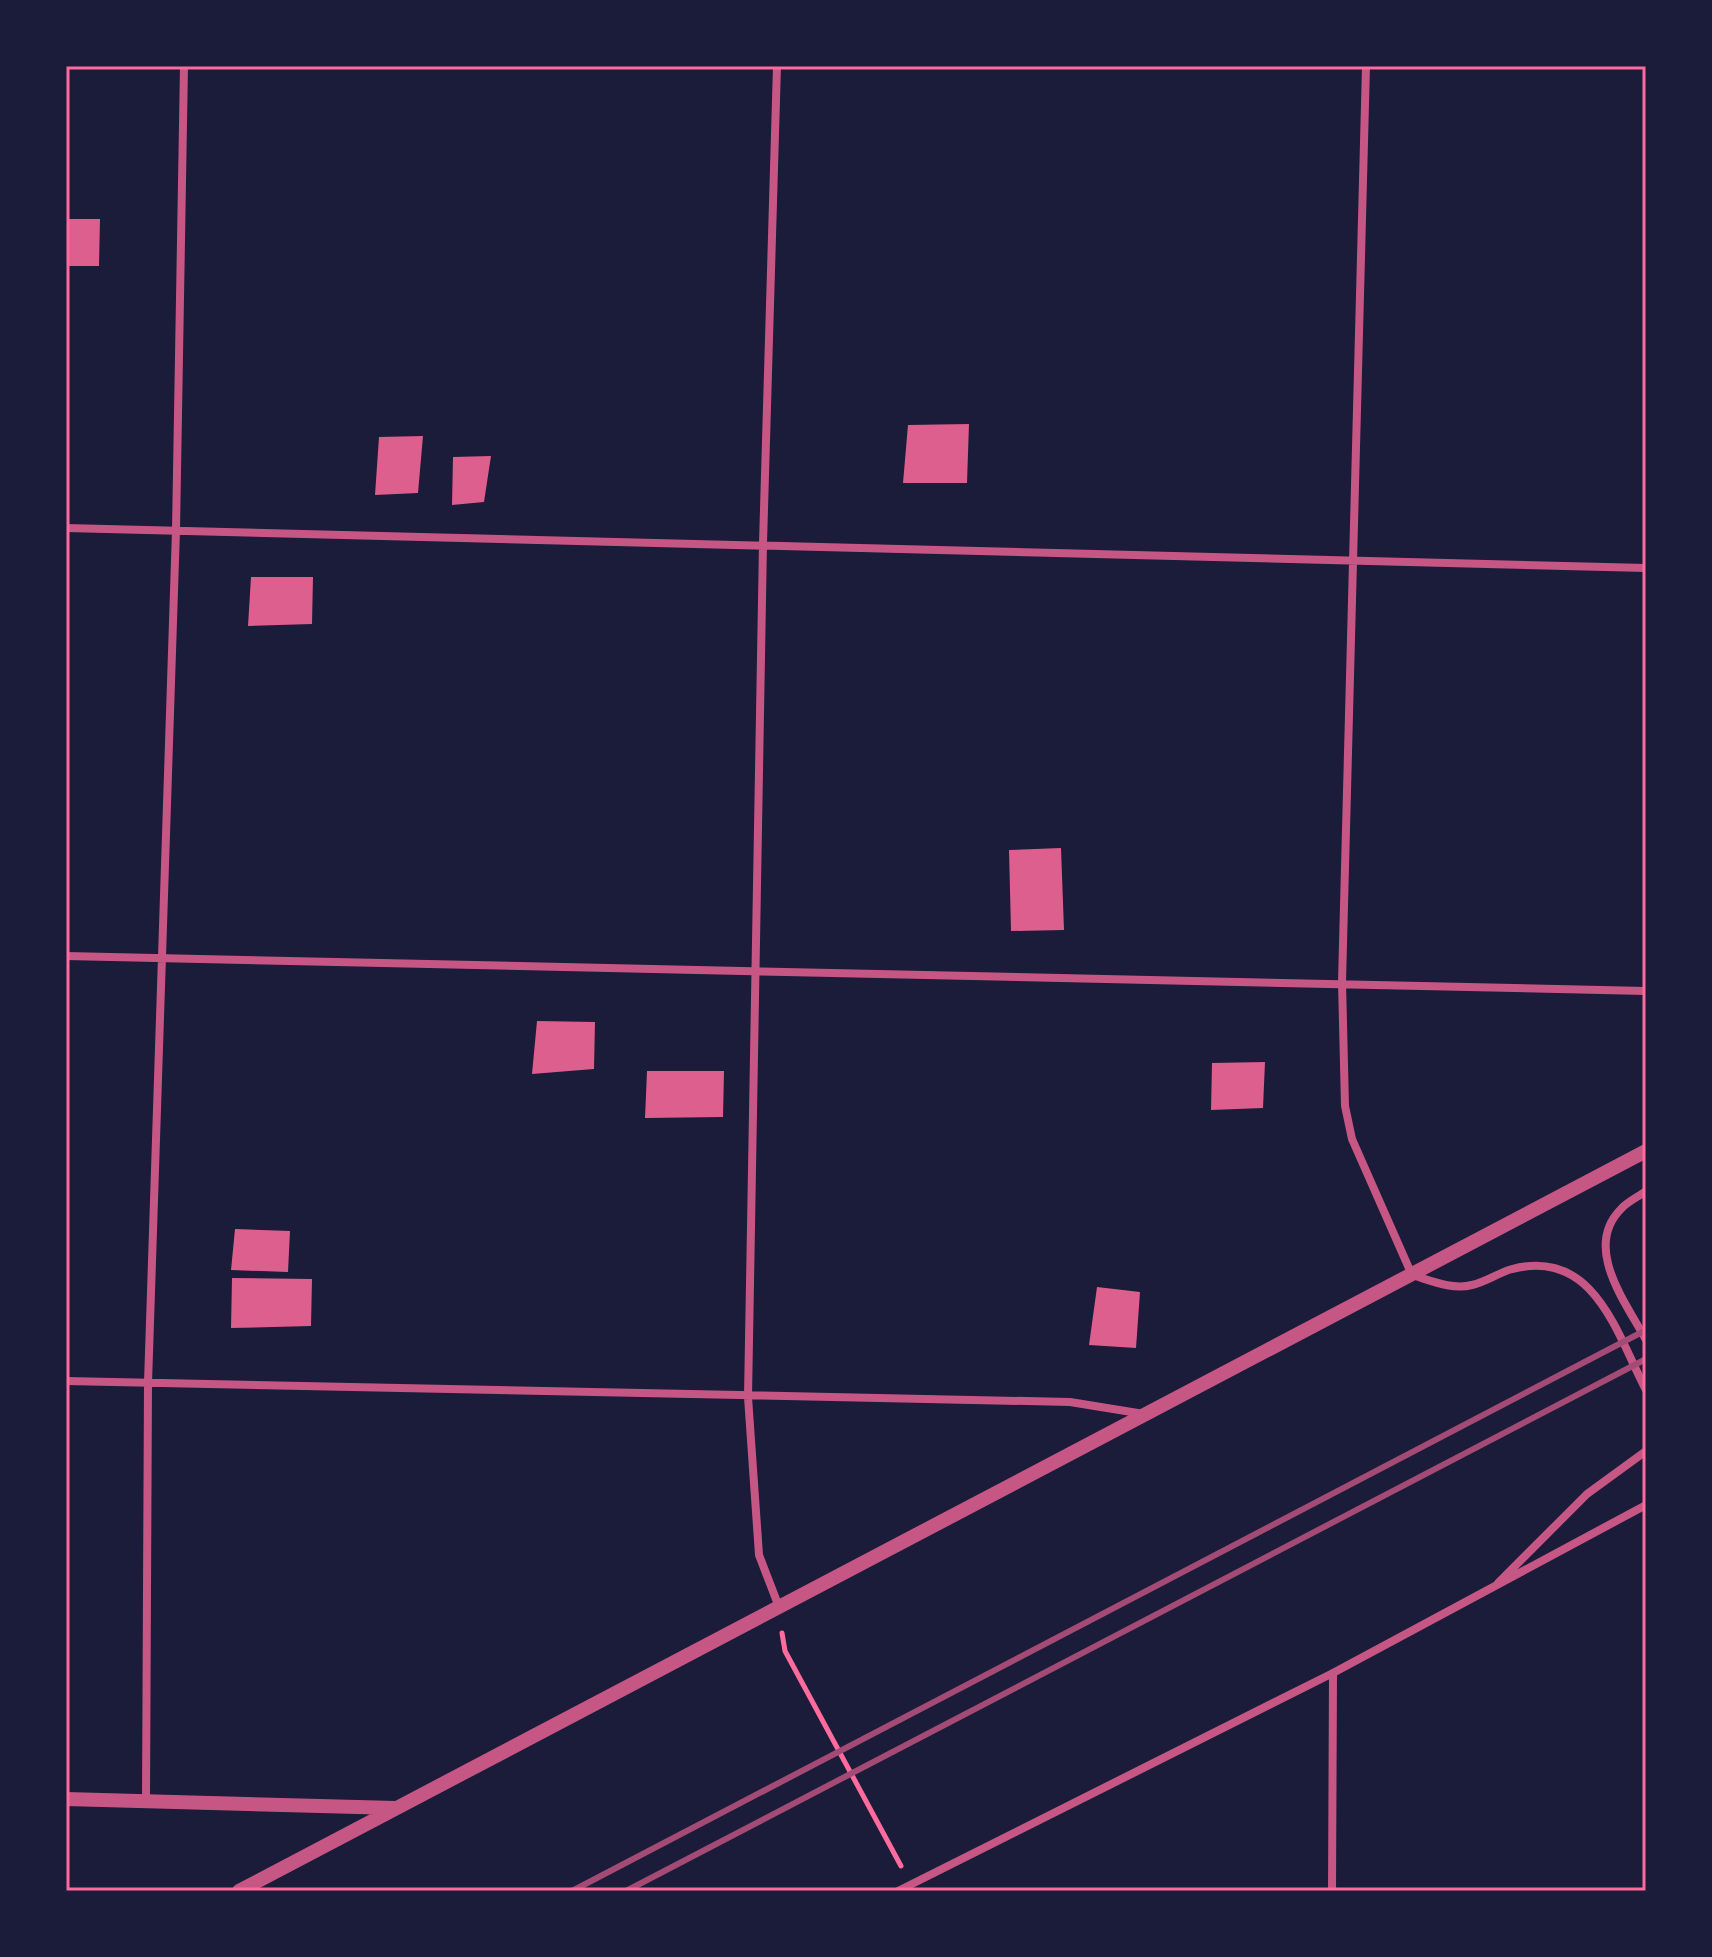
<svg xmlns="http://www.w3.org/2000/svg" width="1712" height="1957" font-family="'Playfair Display',serif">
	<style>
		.building { fill: #dd5f8e }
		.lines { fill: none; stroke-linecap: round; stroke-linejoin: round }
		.path { stroke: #ff6b9d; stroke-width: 5 }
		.minor { stroke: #c65784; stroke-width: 8 }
		.tertiary { stroke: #c65784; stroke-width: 14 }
		.rail { stroke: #a44b75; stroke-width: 6 }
		.neatline { fill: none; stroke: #ff6b9d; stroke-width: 3 }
	</style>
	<rect width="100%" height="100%" fill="#1b1b3a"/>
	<path class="building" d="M66,219H100L99,266H66Z
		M969,424L967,483H903L908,425Z
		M423,436L418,493L375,495L379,437Z
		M491,456L484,502L452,505L453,457Z
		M251,577H313L312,624L248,626Z
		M1061,848L1064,930L1011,931L1009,850Z
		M537,1021L595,1022L594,1069L532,1074Z
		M1265,1062L1263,1108L1211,1110L1212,1063Z
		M647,1071H724L723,1117L645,1118Z
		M235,1229L290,1231L288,1272L231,1270Z
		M232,1278L312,1279L311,1326L231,1328Z
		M1097,1287L1140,1292L1136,1348L1089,1345Z"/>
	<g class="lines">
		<path class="path" d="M782,1633L785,1651L901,1866"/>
		<path class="minor" d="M777,66L763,543L748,1397L759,1555L779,1607
			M1366,66L1342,982L1345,1106L1352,1139L1412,1275C1432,1281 1452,1290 1472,1285C1486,1282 1498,1273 1512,1269C1594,1248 1616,1332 1646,1390
			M66,528L1646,568
			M66,956L1646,991
			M1646,1191C1638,1197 1627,1202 1621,1209C1582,1248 1627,1304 1646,1340
			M66,1381L1070,1402L1144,1414
			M1498,1583L1587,1494L1646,1451
			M146,1800L148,1383L176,530L184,66
			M898,1891L1333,1673L1646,1505
			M1332,1891L1333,1673"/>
		<path class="tertiary" d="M66,1799L395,1808
			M239,1891L1646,1151"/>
		<path class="rail" d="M572,1891L1646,1330
			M626,1891L1646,1359"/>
	</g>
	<rect width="1712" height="1957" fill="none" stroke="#1b1b3a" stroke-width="136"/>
	<rect x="68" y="68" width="1576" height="1821" class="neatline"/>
</svg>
